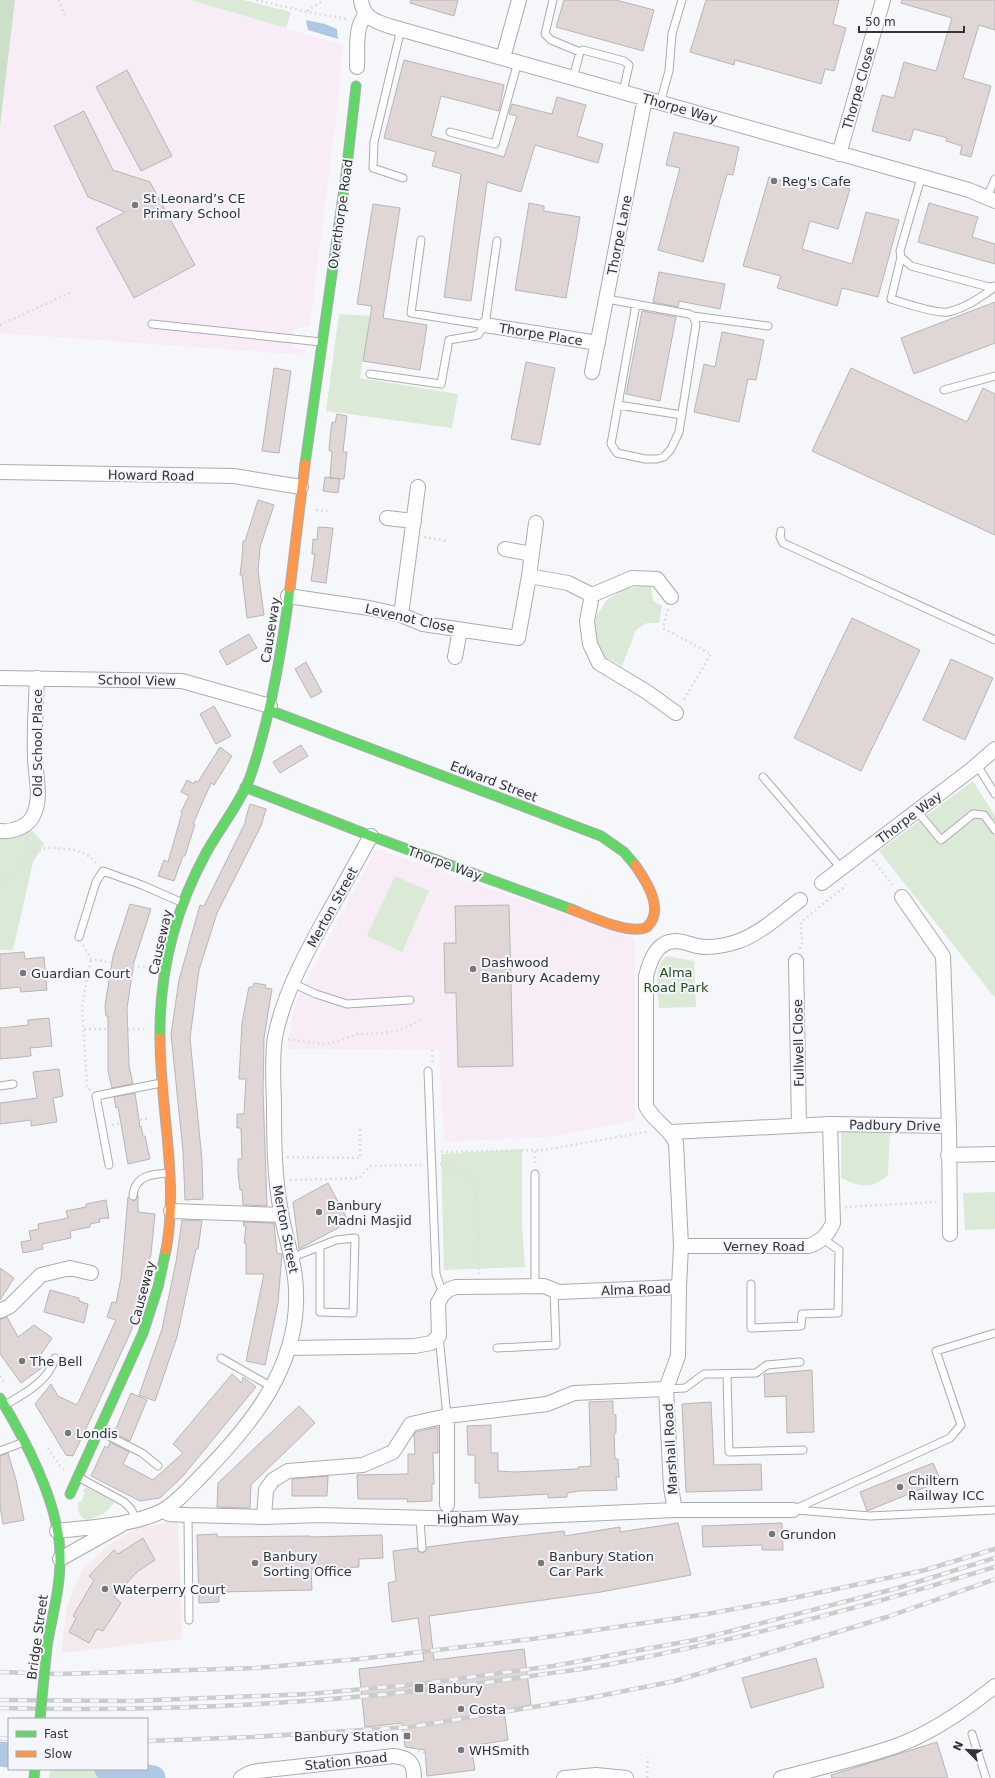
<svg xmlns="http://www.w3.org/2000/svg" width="995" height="1778" font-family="'DejaVu Sans',sans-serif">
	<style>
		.commercial { fill: #f5eaec }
		.education { fill: #f8edf6 }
		.green { fill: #daead7 }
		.forest { fill: #ccdfc9 }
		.water { fill: #afc9e5 }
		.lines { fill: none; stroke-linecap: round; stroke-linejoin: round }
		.stream { stroke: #afc9e5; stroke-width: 4 }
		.river { stroke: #afc9e5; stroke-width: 25 }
		.building { fill: #e0d6d5; stroke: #b7b6b7 }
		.lane-casing { stroke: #abacae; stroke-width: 9 }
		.street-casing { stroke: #abacae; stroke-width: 16 }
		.fast-casing { stroke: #abacae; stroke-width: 11 }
		.slow-casing { stroke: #abacae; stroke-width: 11 }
		.path { stroke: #dededf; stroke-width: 2.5; stroke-dasharray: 2 3; stroke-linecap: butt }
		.lane { stroke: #fefefe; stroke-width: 7 }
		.street { stroke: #fefefe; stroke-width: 14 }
		.fast { stroke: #63d668; stroke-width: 9 }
		.slow { stroke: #ff974d; stroke-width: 9 }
		.rail-casing { stroke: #cccccd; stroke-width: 4.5 }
		.rail { stroke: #f4f6fc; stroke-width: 3; stroke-dasharray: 9; stroke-linecap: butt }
		.fast-bridge-casing { stroke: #abacae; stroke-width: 11; stroke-linecap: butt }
		.fast-bridge { stroke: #63d668; stroke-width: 9 }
		.poi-dot { fill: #77787a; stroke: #f4f6fc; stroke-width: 1.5 }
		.labels { text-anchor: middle; stroke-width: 4; stroke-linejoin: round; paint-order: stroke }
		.street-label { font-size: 13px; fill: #333335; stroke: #f4f6fc }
		.poi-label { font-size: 13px; fill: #333335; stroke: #f4f6fc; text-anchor: start }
		.park-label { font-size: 13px; fill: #224e16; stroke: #f4f6fc }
	</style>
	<rect width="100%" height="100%" fill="#f6f7fa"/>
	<path class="commercial" d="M178,1521L182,1639L61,1653L67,1606L83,1568L109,1545L137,1528Z"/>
	<path class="education" d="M15,0H190L343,45L337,112L310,325L294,330L292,347L305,350L306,355L0,333V126Z
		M376,849L635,939V1121L547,1137L444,1142L439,1050L287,1049L296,1000Z"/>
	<path class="green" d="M190,0H243L291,12L286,28Z
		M339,314L370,316L360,378L458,394L452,428L326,411Z
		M641,586L651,587L653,601L662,606L659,623H647L636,630L622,666L603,656L594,636L596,617L606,601L623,589Z
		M973,781L995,816V998L879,851Z
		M30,828L44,844L33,862L13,950H0V835Z
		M395,876L429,891L402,952L367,936Z
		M667,956L694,961L696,1007L659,1008C658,993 652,966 667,956Z
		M841,1131H890L888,1175C871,1190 860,1187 841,1178Z
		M522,1149V1224L525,1267L444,1270L441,1154Z
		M995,1192V1229L965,1230L963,1193Z
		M86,1487L114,1502C110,1512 96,1518 86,1520C78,1516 78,1510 78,1502H81L85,1492L82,1491Z
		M50,1769H91L137,1778H49Z"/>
	<path class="forest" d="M0,0H15L0,126Z"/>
	<path class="water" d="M306,20L325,24L337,29L338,39L308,30Z"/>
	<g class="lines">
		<path class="stream" d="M127,1778L131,1774"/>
		<path class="river" d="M0,1754L9,1755
			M107,1769L153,1778"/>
	</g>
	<path class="building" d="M411,0H458L454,16L410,3Z
		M564,0H616L654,10L643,51L556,27Z
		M706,0H839L833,24L846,28L834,71L825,69L821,84L735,60L734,65L690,52Z
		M902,0H995V30L979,25L963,78L991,86L971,157L960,154L962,146L946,141L947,138L914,129L910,141L872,131L882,95L894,98L904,62L936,71L952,18L901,3Z
		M404,60L504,85L499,111L441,96L431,136L504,157L517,116L509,114L512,104L552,114L557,97L586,105L577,136L603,144L598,163L535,145L521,192L487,182L471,301L444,297L461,174L432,166L436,152L384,138Z
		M127,70L172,156L141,171L96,87Z
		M84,111L113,170L150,182L195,265L134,298L96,228L125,212L88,197L54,126Z
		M674,132L739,147L733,175L727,174L703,262L658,250L680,168L666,165Z
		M769,177L810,189L813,179L850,189L838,229L810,221L802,249L852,264L866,212L899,220L878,297L842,288L837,306L777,288L781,276L743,266Z
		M529,203L544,206V211L580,217L566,298L515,290Z
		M929,203L978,217L972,237L995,244V264L918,242Z
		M373,204L400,208L383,318L427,325L420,370L363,361L372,306L357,304Z
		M659,272L725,284L720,309L679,301L678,307L653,302Z
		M995,302V343L914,374L901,338Z
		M642,311L676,317L660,401L626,394Z
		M722,332L764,340L756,380L748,379L739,422L694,412L704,364L715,367Z
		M526,362L555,368L540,445L511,439Z
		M274,368L291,371L279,453L262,451Z
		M851,368L967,422L983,388L995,394V535L812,451Z
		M337,414L347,416L343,452H347L344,479L330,478L332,451H329L330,438L332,422L335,423Z
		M325,477L340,479L338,493L323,491Z
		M258,500L274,505L260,547L259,560L258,571L264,615L247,618L242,575H240L242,558L243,541H245Z
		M318,527L333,528L326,583L311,581L315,554H312L313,539L317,540Z
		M852,618L920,650L861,771L794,738Z
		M249,634L257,648L227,665L219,651Z
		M951,659L993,678L965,740L923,720Z
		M306,662L322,692L311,698L295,669Z
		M214,706L231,736L216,744L200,714Z
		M301,745L308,756L280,773L273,762Z
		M220,747L232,756L214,785L211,783L193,824H195L185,856H183L174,881L158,876L164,860L168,862L182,813L181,812L189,796L181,792L187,780L194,784L195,781L198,782Z
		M250,804L266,809L261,826L217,913L199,970L190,1038L202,1160L203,1199L185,1200L183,1151L171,1034L179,980L200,905L204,906L210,894L246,821H245Z
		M130,904L151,909L134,962L127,1008L129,1066L133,1084L112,1088L108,1071V1016H106L105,1005L113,956Z
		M509,905L513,1066L458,1067L456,993H445L444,943H456L455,906Z
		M24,952L25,959L44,957L47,990L21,992L20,987L0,989V954Z
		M254,983L266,985L265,988L272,989L264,1038L263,1091L267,1206L243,1205L242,1190H240L238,1172V1159H242L241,1128H237V1114H244L246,1079H239L242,1023L249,987H253Z
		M49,1018L52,1046L30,1048L31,1056L0,1059V1028L28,1025V1020Z
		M59,1069L63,1096L53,1098L57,1122L31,1126V1120L0,1124V1103L37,1098L33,1072Z
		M135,1093L140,1127L141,1126L143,1136H145L150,1159L128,1164L118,1107L116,1108L114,1097Z
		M328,1183L349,1222L299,1249L293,1202Z
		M138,1195V1212L155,1214L151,1254L142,1283L146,1284L136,1311L132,1329L99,1401L73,1456L66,1455L35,1404L51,1384L58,1396L77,1405L84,1390L116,1320L107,1317L112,1302L116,1303L121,1278L128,1197L134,1201Z
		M106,1200L109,1218L99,1219L100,1222L90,1224V1227L70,1231L71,1238L42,1244L43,1249L23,1253L21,1242L31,1240L29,1231L39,1229L38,1224L68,1218L66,1211L86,1207V1204Z
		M182,1220L202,1221L198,1249H196L177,1337L155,1401L139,1395L162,1329L176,1262Z
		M243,1222L274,1223L277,1253L282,1254L278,1303L265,1365L246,1361L264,1274H246V1243H244L246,1226H244Z
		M0,1268L14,1278L0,1300Z
		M50,1290L79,1298V1301L88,1304L84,1323L44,1312Z
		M7,1317L18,1337L34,1325L52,1338L38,1359L43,1367L21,1383L0,1354V1319Z
		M812,1370L814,1432L787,1433L786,1396L765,1397L764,1374Z
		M232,1374L242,1383L243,1377L256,1387L183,1476L160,1498L140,1501L91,1476L105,1446L108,1448L110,1442L129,1452L123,1464L153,1480L183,1453L173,1444Z
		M131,1393L147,1400L130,1441L114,1433Z
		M613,1401V1414L616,1415V1433L614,1434L615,1459H618L619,1477H616L617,1490L579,1491L567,1493V1497L548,1498V1494L479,1498V1483H475V1455H468L467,1426L491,1425V1453H498V1471L515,1472L578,1469V1467L591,1466L589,1402Z
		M711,1402L714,1465L761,1464L762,1490L686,1492L682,1404Z
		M299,1406L315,1423L251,1485L250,1508L217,1507L218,1483Z
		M438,1427V1453H433L434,1484H432V1501L407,1502L408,1499H358L357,1475L408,1474V1454H415L414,1434L416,1432Z
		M8,1453L16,1480L24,1520L3,1524L0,1506V1456Z
		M933,1463L941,1481L867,1511L860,1492Z
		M328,1476L327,1496H292V1479Z
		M678,1523L691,1575L601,1592L429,1616L434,1660L524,1649L531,1705L504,1710L508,1740L471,1746L475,1770L427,1776L425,1750L405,1747L402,1723L365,1727L359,1669L424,1661L418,1618L392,1622L388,1583L396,1581L393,1551L417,1548L419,1552L423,1553L426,1551L427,1547L465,1542L564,1531L565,1536L620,1527V1532Z
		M782,1523L783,1550H762V1545L703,1547L702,1526Z
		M217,1534L218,1537L310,1536V1537L382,1535L383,1558L359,1559V1567L311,1569L312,1590L219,1592V1602L199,1603L197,1535Z
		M143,1538L155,1560L137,1572L114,1597L121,1603L103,1631L97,1629L89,1643L69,1632L76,1618L73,1616L94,1580L89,1576L114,1550L118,1554Z
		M816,1658L824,1687L751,1708L742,1678Z
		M937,1742L948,1778H832L831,1775Z"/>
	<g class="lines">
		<g class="lane-casing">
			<path id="lane" d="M553,0L545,34L551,40L580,52
				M401,29L374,142L373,168L403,178
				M573,78L580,52L583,50L624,61L629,65L623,92
				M660,103L669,71L672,34L682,0
				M450,132L495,144L518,62
				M921,178L900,251L901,257L911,266L989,287L995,286
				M987,197L995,179
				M421,240L411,313L485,325
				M901,257L891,299C904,303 936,314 948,312C966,308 981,297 995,287
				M607,299L689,314L693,316L696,324L679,432L671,449L664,457L657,459H645L617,453L611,444L636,304
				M693,316L768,326
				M152,324L321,342
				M370,374L441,384L449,340L478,335L485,325L497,241
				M944,390L995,376
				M618,405L682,415
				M781,531L780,537L783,543L995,640
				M977,765L995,794
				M763,777L841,868
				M917,811L941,840L973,814L984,815L995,830
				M79,937L96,882L103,871L142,885L183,903
				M292,983L316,994L347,1004L410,1000
				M428,1071L436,1274L443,1294
				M0,1086L13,1084
				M109,1165L96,1096L161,1083
				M535,1174V1286
				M133,1196C135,1175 152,1174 169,1173
				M293,1257L336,1240L355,1238L353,1313L320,1312V1247
				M751,1284V1328L801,1326L802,1314L838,1313L839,1250L823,1239
				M439,1336L447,1416
				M497,1348L556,1345L554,1290
				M221,1358L272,1387
				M727,1374L729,1452L803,1450
				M666,1389L685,1388L704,1374L756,1373L767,1365L800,1362
				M5,1405C24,1394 49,1381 55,1358
				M101,1432L142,1453L158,1466
				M0,1451L24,1442
				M80,1478L124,1502L131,1509L136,1519
				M793,1510L950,1438L961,1425L936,1351L995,1333
				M796,1510L870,1516L995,1510
				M188,1515L189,1620
				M420,1519L422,1548
				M972,1734L986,1778"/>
		</g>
		<g class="street-casing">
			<path id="street" d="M361,0C363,17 374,21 389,26L969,190L995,201
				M503,58L519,0
				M357,67C358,52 354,26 366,15
				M839,154L883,0
				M485,325L598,343
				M592,372L645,98
				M0,472L234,476L301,487
				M387,518L414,521
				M505,549L532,554
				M529,576L568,583L592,595
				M288,596L369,608L401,615L423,624L518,638L529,576L536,523
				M671,597L657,579L632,578L592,595L587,621L590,644L599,663L647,692L676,713
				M401,615L418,487
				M455,657L460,630
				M0,678L182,681L270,706
				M0,831C12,832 29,827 34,814C42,796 35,775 35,756C34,730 36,704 37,678
				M822,883L972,769L995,749
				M796,961L799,1125
				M949,1126L950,1234
				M671,1132L830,1124L949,1126L943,956L902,897
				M948,1155L995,1154
				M171,1211L281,1215
				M681,1246H809C821,1242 828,1235 833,1223L830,1124
				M0,1311L10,1306L41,1275L70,1268L91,1273
				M290,1348L415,1346L431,1343L439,1336L438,1303L443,1294L450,1289L456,1287L544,1286L559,1292L679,1287
				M447,1505V1416
				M164,1510L169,1514L188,1515L264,1517L320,1515L465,1519L675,1510H793
				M675,1510L671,1488L666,1389L678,1356L679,1287L681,1246L676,1143C669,1127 654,1122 646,1106V976C650,961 656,942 675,941C685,941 695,947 705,947C716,947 728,945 739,941C761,933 781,914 800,900
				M264,1517L266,1490L273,1480L288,1471L363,1465L393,1452L411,1424L447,1416L547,1404L574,1393L666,1389
				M57,1531C90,1527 132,1526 162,1511C178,1502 191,1486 203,1474C252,1424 299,1366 296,1292C296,1264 285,1239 281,1212C274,1175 274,1138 274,1101C273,1080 272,1057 275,1037C284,993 306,953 327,915C342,889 356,862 371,836
				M60,1559L121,1525
				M241,1778L249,1773L258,1771L394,1756C409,1758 414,1762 414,1778
				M564,1778L596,1775L626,1778
				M781,1778C819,1768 858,1759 896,1746C932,1733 965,1710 995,1686"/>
		</g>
		<g class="fast-casing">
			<path id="fast" d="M305,464L346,175L356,86
				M269,710L601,836L624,852L635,865
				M245,787L371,836L571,909
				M160,1038C159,973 175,910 206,853C220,828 238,806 249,780C256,761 261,742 266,722C277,678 284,633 290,588
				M0,1398C26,1441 60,1505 60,1556C61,1586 52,1616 47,1646
				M70,1494L143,1333L158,1287L166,1250
				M34,1778L35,1769"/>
		</g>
		<g class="slow-casing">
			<path id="slow" d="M290,588L305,464
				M571,909C589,916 631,936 647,927C665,910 647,882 635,865
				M160,1038C160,1109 179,1180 166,1250"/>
		</g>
		<path class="path" d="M58,0L66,17
			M256,0L307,12L348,19
			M307,11L324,0
			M0,325L72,292
			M316,510L328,511
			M424,537L447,541
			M668,609L663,628L711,654L683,701
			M26,838L36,853
			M873,860L894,887
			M0,882C15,874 31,852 45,848C51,847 60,849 67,849C80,850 88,854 97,864
			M83,945L91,959L113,963
			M800,949L802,944L801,922L843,888L845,884
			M123,964L150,968
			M84,1029H108
			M118,1029H144
			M288,1039L323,1044L336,1042L358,1034L384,1033L403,1029L420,1020
			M432,1050L433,1064
			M90,1090L87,1088L82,1005L91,959
			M130,1121L150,1118
			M112,1125L121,1123
			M535,1151V1164
			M441,1152L543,1150L646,1132L648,1130
			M287,1157L360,1158V1126
			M440,1164C453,1165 470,1174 476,1187C477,1190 477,1195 477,1199C479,1224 479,1249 479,1274
			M290,1180L359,1178L370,1166L421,1165
			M845,1207L936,1202
			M0,1376L4,1382
			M48,1448L60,1466L64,1469
			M418,1751L423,1752L426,1756L423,1758
			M647,1778L648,1757"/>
		<use href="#lane" class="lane"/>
		<use href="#street" class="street"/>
		<use href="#fast" class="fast"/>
		<use href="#slow" class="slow"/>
		<g class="rail-casing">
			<path id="rail" d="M0,1672L59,1674L256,1668L359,1659L540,1638L707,1614L789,1599L925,1570L995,1549
				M0,1700L132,1701L309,1694L419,1684L553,1666L700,1639L898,1588L995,1558
				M0,1708C178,1712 355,1703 531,1676C558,1672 585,1669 611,1664C741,1639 869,1606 995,1567
				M0,1738L9,1739
				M147,1741L252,1737L410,1727L589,1698L675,1681L758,1656L887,1617L995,1579"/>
		</g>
		<use href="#rail" class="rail"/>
		<g class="fast-bridge-casing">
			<path id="fast-bridge" d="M40,1719L47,1646"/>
		</g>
		<use href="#fast-bridge" class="fast-bridge"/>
	</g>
	<g class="poi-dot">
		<circle cx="774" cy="181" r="4"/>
		<circle cx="135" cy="205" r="4"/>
		<circle cx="473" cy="969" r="4"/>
		<circle cx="23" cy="973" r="4"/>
		<circle cx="319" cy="1212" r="4"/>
		<circle cx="22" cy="1361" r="4"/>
		<circle cx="68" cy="1433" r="4"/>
		<circle cx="900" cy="1487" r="4"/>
		<circle cx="772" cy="1534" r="4"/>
		<circle cx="255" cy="1563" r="4"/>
		<circle cx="541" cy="1563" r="4"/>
		<circle cx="105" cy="1589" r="4"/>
		<rect x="414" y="1683" width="10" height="10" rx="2"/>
		<circle cx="461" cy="1709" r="4"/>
		<rect x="403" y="1732" width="8" height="8" rx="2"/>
		<circle cx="461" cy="1750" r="4"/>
	</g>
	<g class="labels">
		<g class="street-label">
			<text transform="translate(858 88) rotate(-74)" y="5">Thorpe Close</text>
			<text transform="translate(680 108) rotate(16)" y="5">Thorpe Way</text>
			<text transform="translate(340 214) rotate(-82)" y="5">Overthorpe Road</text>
			<text transform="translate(619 235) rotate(-79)" y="5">Thorpe Lane</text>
			<text transform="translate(541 334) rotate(9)" y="5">Thorpe Place</text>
			<text transform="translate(151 475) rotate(1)" y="5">Howard Road</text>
			<text transform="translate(410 618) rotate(13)" y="5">Levenot Close</text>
			<text transform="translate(270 630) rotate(-81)" y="5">Causeway</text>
			<text transform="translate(137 680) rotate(1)" y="5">School View</text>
			<text transform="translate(37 743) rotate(-90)" y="5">Old School Place</text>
			<text transform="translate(494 781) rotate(21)" y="5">Edward Street</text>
			<text transform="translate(909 817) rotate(-37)" y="5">Thorpe Way</text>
			<text transform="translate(445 863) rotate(20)" y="5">Thorpe Way</text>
			<text transform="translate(332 907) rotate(-61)" y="5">Merton Street</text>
			<text transform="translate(160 942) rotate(-77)" y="5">Causeway</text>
			<text transform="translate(798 1043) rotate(-91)" y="5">Fullwell Close</text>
			<text transform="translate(895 1125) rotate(1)" y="5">Padbury Drive</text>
			<text transform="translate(286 1229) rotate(79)" y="5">Merton Street</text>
			<text x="764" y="1251">Verney Road</text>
			<text transform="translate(636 1289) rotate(-2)" y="5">Alma Road</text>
			<text transform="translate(142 1293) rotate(-75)" y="5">Causeway</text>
			<text transform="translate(670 1449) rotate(-93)" y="5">Marshall Road</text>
			<text transform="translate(478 1518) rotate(-1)" y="5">Higham Way</text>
			<text transform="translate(37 1637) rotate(-82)" y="5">Bridge Street</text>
			<text transform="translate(346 1761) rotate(-6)" y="5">Station Road</text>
		</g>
		<g class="poi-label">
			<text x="782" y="186">Reg's Cafe</text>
			<text x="143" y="203">St Leonard’s CE<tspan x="143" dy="15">Primary School</tspan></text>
			<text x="481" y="967">Dashwood<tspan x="481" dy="15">Banbury Academy</tspan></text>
			<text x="31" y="978">Guardian Court</text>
			<text x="327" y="1210">Banbury<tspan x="327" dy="15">Madni Masjid</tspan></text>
			<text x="30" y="1366">The Bell</text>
			<text x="76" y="1438">Londis</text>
			<text x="908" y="1485">Chiltern<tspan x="908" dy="15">Railway ICC</tspan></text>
			<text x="780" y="1539">Grundon</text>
			<text x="263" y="1561">Banbury<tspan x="263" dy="15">Sorting Office</tspan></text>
			<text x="549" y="1561">Banbury Station<tspan x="549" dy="15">Car Park</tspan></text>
			<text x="113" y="1594">Waterperry Court</text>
			<text x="428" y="1693">Banbury</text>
			<text x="469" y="1714">Costa</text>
			<text x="399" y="1741" text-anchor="end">Banbury Station</text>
			<text x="469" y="1755">WHSmith</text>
		</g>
		<g class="park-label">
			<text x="676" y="977">Alma<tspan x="676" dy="15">Road Park</tspan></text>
		</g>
	</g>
	<rect x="8" y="1718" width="140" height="52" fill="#f4f6fc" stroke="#a7a8ac"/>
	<rect x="16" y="1731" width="20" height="6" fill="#63d668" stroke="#a7a8ac"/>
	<text x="44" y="1738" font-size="12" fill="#333335">Fast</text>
	<rect x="16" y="1751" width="20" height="6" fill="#ff974d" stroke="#a7a8ac"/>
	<text x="44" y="1758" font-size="12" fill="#333335">Slow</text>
	<g transform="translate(967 1750) rotate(294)" stroke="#f4f6fc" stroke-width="3" paint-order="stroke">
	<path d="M0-3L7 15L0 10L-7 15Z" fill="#333335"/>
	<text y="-6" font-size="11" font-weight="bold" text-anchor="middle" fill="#333335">N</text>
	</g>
	<path d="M859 26v6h105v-6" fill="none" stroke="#333335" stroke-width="2"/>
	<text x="865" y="26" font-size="12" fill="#333335" stroke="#f4f6fc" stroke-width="3" paint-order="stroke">50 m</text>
</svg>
